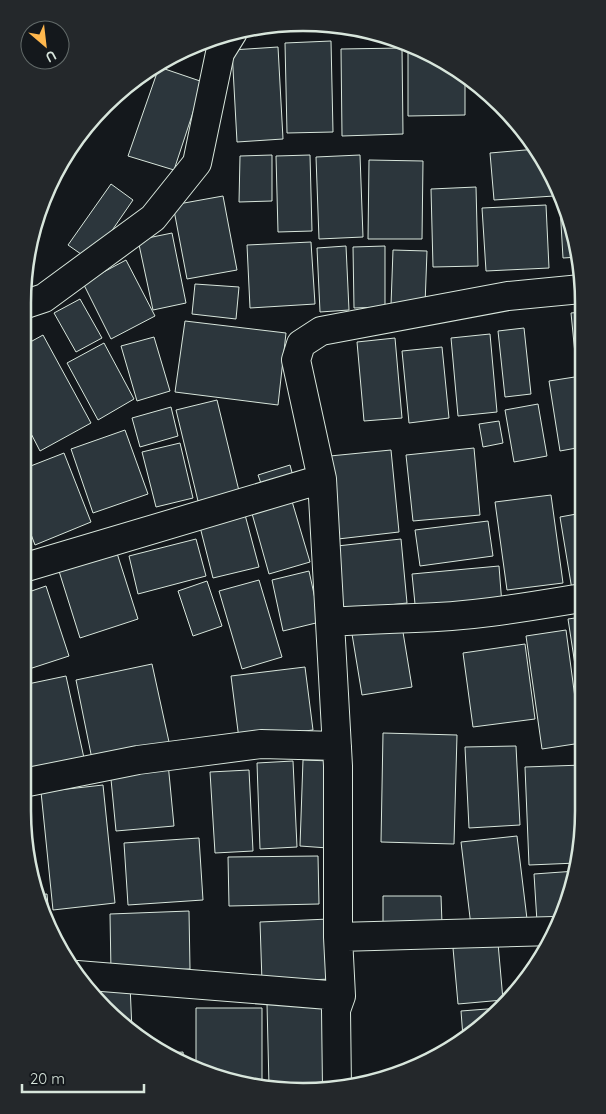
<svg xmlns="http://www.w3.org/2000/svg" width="606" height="1114" font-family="Quicksand,sans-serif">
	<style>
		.building { fill: #2c363c; stroke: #d8e6dc }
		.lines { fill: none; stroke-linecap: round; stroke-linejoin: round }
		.minor-casing { stroke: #d8e6dc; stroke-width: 30 }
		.minor { stroke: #14181c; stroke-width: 28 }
		.rim { fill: none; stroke: #d8e6dc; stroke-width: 2.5 }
	</style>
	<rect width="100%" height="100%" fill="#14181c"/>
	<path class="building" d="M331,41L333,132L287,133L285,43Z
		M278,47L283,139L237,142L232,50Z
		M402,48L403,134L342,136L341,49Z
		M408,49L443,60L465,76V115L408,116Z
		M159,67L203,82L174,170L128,156Z
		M537,149L553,178L554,196L494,200L490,153Z
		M272,155V201L239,202L240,156Z
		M310,155L312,231L278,232L276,156Z
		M360,155L363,237L319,239L316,157Z
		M369,160L423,161L422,239H368Z
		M111,184L133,200L91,261L68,245Z
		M476,187L478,266L433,267L431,189Z
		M559,189L562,196L579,257L563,258Z
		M223,196L237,270L187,279L173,205Z
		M546,205L549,268L486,271L482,208Z
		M172,233L186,303L153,310L138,240Z
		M311,242L315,304L250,308L247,245Z
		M346,246L349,310L320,312L317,248Z
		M385,246V307L354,308L353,247Z
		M393,250L427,251L425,305H391Z
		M126,260L155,316L111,339L83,283Z
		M195,284L239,287L236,319L192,314Z
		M80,299L102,338L76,352L54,313Z
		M581,312V354H575L571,313Z
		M185,321L286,333L278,405L175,392Z
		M524,328L531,394L505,397L498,331Z
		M490,334L497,412L458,416L451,338Z
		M43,335L91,423L40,451L23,418V346Z
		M154,337L170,391L137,401L121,346Z
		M395,338L402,418L364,421L357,342Z
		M104,343L134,399L98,420L67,363Z
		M442,347L449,418L409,423L402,351Z
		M581,376L582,447L560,451L549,381Z
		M217,400L239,491L198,501L176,410Z
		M538,404L547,456L514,462L505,410Z
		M171,407L178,436L140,447L132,418Z
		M499,421L503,443L483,447L479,424Z
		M125,430L148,494L93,513L71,449Z
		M180,443L193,498L156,507L142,452Z
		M474,448L480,515L413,521L406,455Z
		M391,450L399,532L338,539L330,456Z
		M64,453L91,522L35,545L23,513V469Z
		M290,465L294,480L263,489L258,475Z
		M551,495L563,583L507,590L495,502Z
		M291,498L310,562L269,574L251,510Z
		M244,511L259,567L213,578L199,523Z
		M582,513V594L573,596L560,517Z
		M488,521L493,556L420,566L415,530Z
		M23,528L30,542L23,546Z
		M196,539L206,576L138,594L129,556Z
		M401,539L407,603L343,610L337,546Z
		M116,550L138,619L80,638L58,568Z
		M499,566L502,605L416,614L412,574Z
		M309,571L320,622L283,631L272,580Z
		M259,580L282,657L242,669L219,591Z
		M207,581L222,626L193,636L178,591Z
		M46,586L69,656L23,671V594Z
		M582,617V677L577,678L568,619Z
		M401,620L412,687L362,695L351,628Z
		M566,630L581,743L542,749L526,636Z
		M525,644L535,719L473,727L463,653Z
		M152,664L169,742L92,759L76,680Z
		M305,667L313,730L239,739L231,676Z
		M66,676L84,758L31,770L23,733V685Z
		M579,685H582L583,702Z
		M383,733L457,735L454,844L381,842Z
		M516,746L520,825L469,828L465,747Z
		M303,760L331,761L328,848L300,846Z
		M293,761L297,847L260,849L257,763Z
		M168,763L174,826L116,831L110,769Z
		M583,765V829L577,863L529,865L525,767Z
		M249,770L253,851L215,853L210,772Z
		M103,785L115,903L53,910L41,792Z
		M517,836L527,919L471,926L461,842Z
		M199,838L203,900L128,905L124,843Z
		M318,856L319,904L229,906L228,857Z
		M576,871L574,884L559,920L537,922L534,874Z
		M47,894L50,926L37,901L36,895Z
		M383,896H441L442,924L383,923Z
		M189,911L190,969L111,972L110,914Z
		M329,919L331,979L262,982L260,922Z
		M498,943L503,1000L458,1004L453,948Z
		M130,985L132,1030L87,988Z
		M332,1002L334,1088L322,1091L269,1086L267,1004Z
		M196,1008H262V1085L231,1082L196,1066Z
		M500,1008L488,1022L463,1037L461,1011Z
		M183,1052L184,1061L167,1053Z"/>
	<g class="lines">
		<g class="minor-casing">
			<path id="minor" d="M23,305L44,298L153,218L197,163L220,53L233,32
				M23,568L322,479
				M330,622C358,620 386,619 415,618C471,617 527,607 582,598
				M23,783L138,760L261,744L337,746
				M338,937L554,931
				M77,975L341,996
				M337,1087L336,1010L341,996L338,937V766L322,479L296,360L301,344L321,331L508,296L581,289"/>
		</g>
		<use href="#minor" class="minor"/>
	</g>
	<path d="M0 0H606V1114H0ZM303 31H303A272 272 0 0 1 575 303V811A272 272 0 0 1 303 1083H303A272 272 0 0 1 31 811V303A272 272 0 0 1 303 31Z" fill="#24282b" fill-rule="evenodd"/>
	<path class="rim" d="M303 31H303A272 272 0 0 1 575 303V811A272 272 0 0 1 303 1083H303A272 272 0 0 1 31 811V303A272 272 0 0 1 303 31Z"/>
	<g transform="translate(45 45) rotate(152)"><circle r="24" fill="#14181c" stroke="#626a69"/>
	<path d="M0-4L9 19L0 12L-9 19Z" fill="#ffb74d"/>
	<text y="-8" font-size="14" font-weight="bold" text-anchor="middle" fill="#d8e6dc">U</text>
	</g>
	<path d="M22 1084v8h122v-8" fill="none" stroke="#d8e6dc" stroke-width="2.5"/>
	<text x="30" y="1084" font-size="15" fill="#d8e6dc" stroke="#14181c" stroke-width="4" paint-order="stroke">20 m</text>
</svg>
